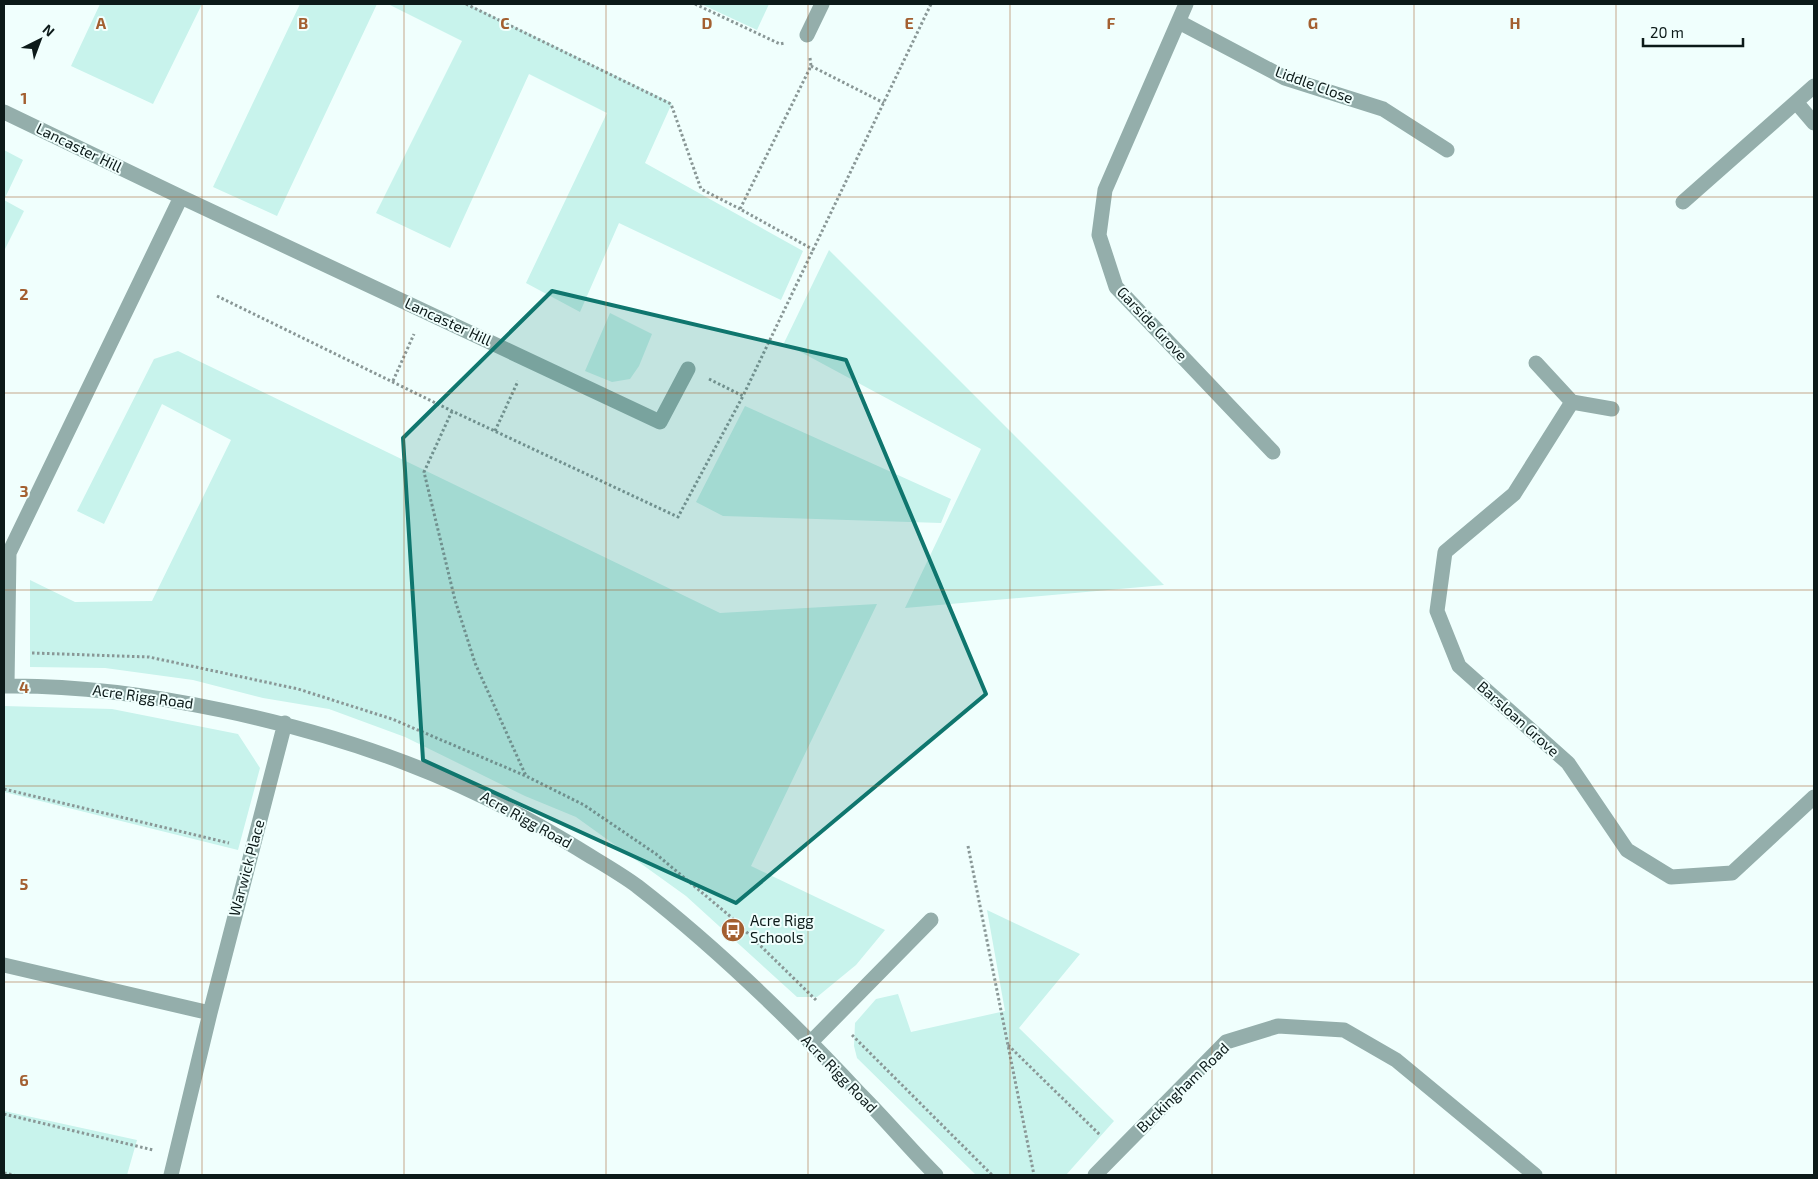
<svg xmlns="http://www.w3.org/2000/svg" width="1818" height="1179" font-family="'Exo 2',sans-serif">
	<style>
		.grass { fill: #c8f3ec }
		.lines { fill: none; stroke-linecap: round; stroke-linejoin: round }
		.path { stroke: #899796; stroke-width: 3; stroke-dasharray: 2.5 2.5; stroke-linecap: butt }
		.lane { stroke: #94aeab; stroke-width: 15 }
		.street { stroke: #94aeab; stroke-width: 15 }
		.marked { fill: #0f766e; fill-opacity: 0.2; stroke: #0f766e; stroke-width: 4; stroke-linejoin: round }
		.grid { fill: none; stroke: #a35f30; stroke-width: 1; stroke-opacity: 0.55 }
		.labels { text-anchor: middle; stroke-width: 4; stroke-linejoin: round; paint-order: stroke }
		.street-label { font-size: 15px; fill: #0c1a19; stroke: #f0fffd }
		.poi-label { font-size: 15px; fill: #0c1a19; stroke: #f0fffd; text-anchor: start }
		.grid-label { font-size: 16px; text-anchor: middle; font-weight: bold; fill: #a35f30; stroke: #f0fffd; stroke-width: 4; stroke-linejoin: round; paint-order: stroke }
	</style>
	<rect width="100%" height="100%" fill="#f0fffd"/>
	<path class="grass" d="M100,4H202L153,104L71,66Z
		M300,4H377L277,216L213,187Z
		M388,4H468L672,103L645,163L803,251L781,300L619,223L580,312L526,283L607,113L529,74L450,248L376,213L462,41Z
		M701,4H769L757,30Z
		M4,150L23,160L4,200L24,211L4,251Z
		M829,250L1164,585L905,608L981,449L784,343Z
		M610,313L652,334L639,366L630,379L612,382L585,371Z
		M178,351L720,613L877,604L751,866L885,930L856,965L817,997H797L686,896L576,817L525,796L405,737L329,709L263,698L193,680L105,668L30,667V580L75,602L152,601L231,440L162,404L104,524L77,511L154,359Z
		M745,406L951,499L941,523L723,516L696,502Z
		M4,706L112,709L238,734L260,768L238,850L4,792Z
		M987,910L1080,954L1019,1028L1114,1121L1066,1175H976L857,1058L854,1046L855,1023L876,999L898,994L911,1032L1005,1011Z
		M4,1111L137,1140L127,1175H4Z"/>
	<g class="lines">
		<path class="path" d="M466,4L671,104L701,189L740,209
			M695,4L780,44L785,43
			M810,58L811,66L740,209L814,250
			M811,66L884,103
			M217,296L452,411L678,517L743,396
			M709,379L743,396L931,4
			M393,381L414,334
			M452,411L424,472L455,600L475,663L526,776
			M495,431L518,381
			M32,653L149,657L298,689L392,719L526,776L584,805L656,854L731,917L817,1001
			M4,789L229,843
			M968,846L1034,1175
			M852,1035L992,1175
			M1008,1045L1100,1135
			M4,1114L153,1150
			M4,1173L14,1175"/>
		<path class="lane" d="M810,1043L931,920"/>
		<path class="street" d="M1186,4L1105,190L1099,235L1116,287L1273,452
			M1179,22L1285,78L1383,109L1447,150
			M807,35L822,4
			M1814,86L1796,102L1814,123
			M4,112L181,197
			M1683,202L1796,102
			M1536,363L1572,402
			M1612,409L1572,402L1514,494L1445,552L1437,611L1459,666L1568,763L1627,850L1671,877L1732,873L1814,797
			M7,685L9,553L181,197L660,422L688,369
			M4,686C77,685 150,695 221,710C351,737 464,778 577,848C596,860 618,872 637,886C717,948 792,1021 861,1095C887,1121 910,1149 936,1175
			M4,965L210,1013
			M171,1175L210,1013L285,723
			M1095,1175L1226,1042L1278,1026L1344,1030L1396,1060L1535,1175"/>
	</g>
	<path class="marked" d="M552,291L846,360L986,694L736,903L423,760L403,438Z"/>
	<path class="grid" d="M202,4V1175M404,4V1175M606,4V1175M808,4V1175M1010,4V1175M1212,4V1175M1414,4V1175M1616,4V1175M4,197H1814M4,393H1814M4,590H1814M4,786H1814M4,982H1814"/>
	<defs>
		<g id="bus-disc" transform="scale(1.25)"><circle r="9.5" fill="#a35f30" stroke="#f0fffd"/><path d="M-5-6H5V4H4V6H2V4H-2V6H-4V4H-5ZM-3.5-4V0h7V-4ZM-3.5 1.2v1.5H-2V1.2ZM2 1.2v1.5H3.5V1.2Z" fill="#fff"/></g>
	</defs>
	<g fill-rule="evenodd">
		<use href="#bus-disc" x="733" y="930"/>
	</g>
	<g class="labels">
		<g class="street-label">
			<text transform="translate(1314 85) rotate(20)" y="5">Liddle Close</text>
			<text transform="translate(79 148) rotate(26)" y="5">Lancaster Hill</text>
			<text transform="translate(448 322) rotate(25)" y="5">Lancaster Hill</text>
			<text transform="translate(1152 324) rotate(47)" y="5">Garside Grove</text>
			<text transform="translate(143 697) rotate(8)" y="5">Acre Rigg Road</text>
			<text transform="translate(1518 719) rotate(42)" y="5">Barsloan Grove</text>
			<text transform="translate(526 820) rotate(29)" y="5">Acre Rigg Road</text>
			<text transform="translate(247 868) rotate(-75)" y="5">Warwick Place</text>
			<text transform="translate(839 1074) rotate(46)" y="5">Acre Rigg Road</text>
			<text transform="translate(1183 1088) rotate(-44)" y="5">Buckingham Road</text>
		</g>
		<g class="poi-label">
			<text x="750" y="926">Acre Rigg<tspan x="750" dy="17">Schools</tspan></text>
		</g>
	</g>
	<g class="grid-label">
		<text x="101" y="29">A</text>
		<text x="303" y="29">B</text>
		<text x="505" y="29">C</text>
		<text x="707" y="29">D</text>
		<text x="909" y="29">E</text>
		<text x="1111" y="29">F</text>
		<text x="1313" y="29">G</text>
		<text x="1515" y="29">H</text>
		<text x="24" y="104">1</text>
		<text x="24" y="300">2</text>
		<text x="24" y="497">3</text>
		<text x="24" y="693">4</text>
		<text x="24" y="890">5</text>
		<text x="24" y="1086">6</text>
	</g>
	<rect width="1818" height="1179" fill="none" stroke="#0c1a19" stroke-width="10"/>
	<g transform="translate(40 40) rotate(42)" stroke="#f0fffd" stroke-width="4" paint-order="stroke">
	<path d="M0-4L9 19L0 12L-9 19Z" fill="#0c1a19"/>
	<text y="-8" font-size="14" font-weight="bold" text-anchor="middle" fill="#0c1a19">N</text>
	</g>
	<path d="M1643 38v8h100v-8" fill="none" stroke="#0c1a19" stroke-width="2.5"/>
	<text x="1650" y="38" font-size="15" fill="#0c1a19" stroke="#f0fffd" stroke-width="4" paint-order="stroke">20 m</text>
</svg>
